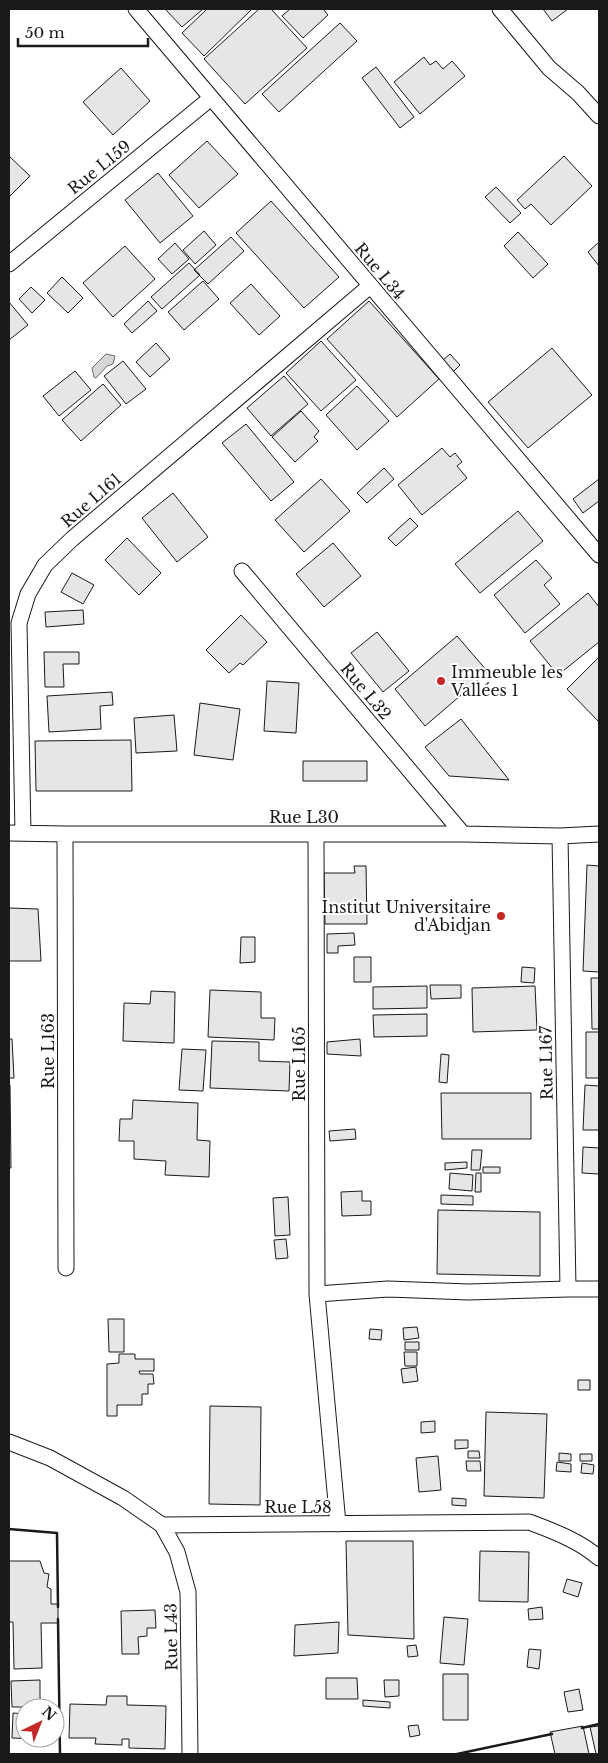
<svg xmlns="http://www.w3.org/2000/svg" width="608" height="1763" font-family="'Libre Baskerville',serif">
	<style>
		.water { fill: #d7d7d7; stroke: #6a6a6a }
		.building { fill: #e6e6e6; stroke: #1a1a1a }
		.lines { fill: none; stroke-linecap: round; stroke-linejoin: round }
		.minor-casing { stroke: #1a1a1a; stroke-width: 17 }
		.minor { stroke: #fff; stroke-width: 15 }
		.wall { stroke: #1a1a1a; stroke-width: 2.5 }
		.poi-dot { fill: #c62828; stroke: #fff; stroke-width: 2 }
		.labels { text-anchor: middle; stroke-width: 4; stroke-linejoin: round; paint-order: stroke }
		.street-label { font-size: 16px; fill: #1a1a1a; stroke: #fff }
		.poi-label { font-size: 16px; fill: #1a1a1a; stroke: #fff; text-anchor: start }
	</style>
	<rect width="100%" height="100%" fill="#fff"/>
	<path class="water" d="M106,354L115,356L113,364L107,366L96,378L94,377L92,368Z"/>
	<path class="building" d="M165,9H203L182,27Z
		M207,9H252L204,56L182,33Z
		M259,9H271L307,48L245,104L204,59Z
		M290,9H323L328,15L303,38L282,16Z
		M543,9H568L552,21Z
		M340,23L357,41L279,112L262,94Z
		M424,57L430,65L436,61L443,69L452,61L465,76L420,114L394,82Z
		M376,67L414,117L400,128L362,78Z
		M121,68L150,101L113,135L83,102Z
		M207,141L238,174L199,208L169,175Z
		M9,156L30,176L9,197Z
		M564,156L592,186L551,225L531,204L525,209L517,200Z
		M158,173L193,216L160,243L125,200Z
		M496,187L521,213L510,223L485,197Z
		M271,201L339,277L304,308L236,233Z
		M204,231L216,245L195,264L183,250Z
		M518,232L548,264L533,278L504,246Z
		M231,237L244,251L208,284L194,270Z
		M599,242V266L588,252Z
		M175,243L189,259L172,274L158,259Z
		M125,246L155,279L113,317L83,283Z
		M189,263L200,275L162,309L151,297Z
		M62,277L83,298L68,313L47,293Z
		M203,281L219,299L184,330L168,312Z
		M251,284L280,316L259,335L230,303Z
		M31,287L45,300L32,313L19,299Z
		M148,301L157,311L132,333L124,324Z
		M369,301L439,379L397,417L327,339Z
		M9,302L28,325L9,340Z
		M321,341L356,380L321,411L286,373Z
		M156,343L170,359L150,377L136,362Z
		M552,348L592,395L528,448L488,402Z
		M450,354L460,365L453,372L443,360Z
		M123,361L146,389L126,404L104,376Z
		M75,371L91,390L59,416L43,396Z
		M284,376L308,404L271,436L247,408Z
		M103,384L121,405L81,441L62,420Z
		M357,386L389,421L357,450L326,415Z
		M301,411L319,431L314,437L318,441L295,462L272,437Z
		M246,424L294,482L271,501L222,443Z
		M442,448L450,457L455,453L462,462L457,466L467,478L422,515L398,485Z
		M384,468L394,479L367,503L357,493Z
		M321,479L350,511L304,552L275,520Z
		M599,479V501L583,513L573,499Z
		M173,493L208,537L177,562L142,518Z
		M518,511L543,541L480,593L455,564Z
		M410,518L418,526L396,546L388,538Z
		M127,538L161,573L139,595L105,560Z
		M333,543L361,576L324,607L296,574Z
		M536,560L552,578L544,585L560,604L525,633L494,595Z
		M72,573L94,585L83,604L61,592Z
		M588,593L599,607V642L558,675L530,641Z
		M83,610L84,624L46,627L45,612Z
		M241,615L267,642L243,665L240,663L229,673L206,650Z
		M377,632L409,671L383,692L351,653Z
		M457,636L488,672L425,726L395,689Z
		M44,652H79V664H63L64,687H45Z
		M599,657V722L567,689Z
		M267,681L299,683L296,733L264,731Z
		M112,692L113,705L100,706L101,729L49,732L47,696Z
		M200,703L240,709L233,760L194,755Z
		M174,715L177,751L136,753L134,718Z
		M461,719L509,780L449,776L425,747Z
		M131,740L132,791H36L35,741Z
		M303,761H367V781H303Z
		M587,865L599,866V972L583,971Z
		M354,866H366L367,924H325L324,873H355Z
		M9,908L38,909L41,961H9Z
		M354,933L355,945L338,946V953H327V934Z
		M241,937H255V962L240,963Z
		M354,957H371V982H354Z
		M522,967L535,968L534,983L521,982Z
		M591,978H599V1029H592Z
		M430,985H461V998L431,999Z
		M427,986V1008L373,1009V987Z
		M535,986L537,1030L473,1032L472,988Z
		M210,990L261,992V1018H275L274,1040L208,1037Z
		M151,991L175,992L174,1043L123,1041L124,1003L150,1004Z
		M427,1014V1036L374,1037L373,1015Z
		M586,1032H599V1078H586Z
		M9,1039H12L14,1078H9Z
		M360,1039L361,1056L327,1054V1042Z
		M212,1041L259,1042V1061L290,1062L289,1091L210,1088Z
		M182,1049L206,1050L203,1091L179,1090Z
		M441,1054L449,1055L447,1083L439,1082Z
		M9,1085H10L11,1168H9Z
		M585,1085L599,1086V1130H583Z
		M441,1093H531V1139H442Z
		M133,1100L198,1103L197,1140L210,1141L209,1177L165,1175L166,1161L134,1159V1141H119L120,1119H132Z
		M355,1129L356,1139L330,1141L329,1131Z
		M583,1147L599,1148V1174L582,1173Z
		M472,1150H482L480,1170H471Z
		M467,1162V1168L445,1170V1163Z
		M483,1167H500V1173H483Z
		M450,1173L473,1175L472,1191L449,1189Z
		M476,1173H481V1192H475Z
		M362,1191V1201H371V1215L342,1216L341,1192Z
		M441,1195L473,1196V1205L441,1204Z
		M288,1197L290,1235L275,1236L273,1198Z
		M438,1210L540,1212V1276L437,1274Z
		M286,1239L288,1258L276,1259L274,1240Z
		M108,1319H124V1352H109Z
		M417,1327L419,1338L404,1340L403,1328Z
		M370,1329L382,1330L381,1340L369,1339Z
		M405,1342H419V1350H405Z
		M404,1352H417V1366H405Z
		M119,1354H135V1359H154V1371H139L140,1374H153L154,1384H148V1394H142V1405H117V1416H107V1364L119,1363Z
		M416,1367L418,1381L403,1383L401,1369Z
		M578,1380H590V1390H578Z
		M210,1406L261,1407L260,1505L209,1504Z
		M486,1412L547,1414L544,1498L484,1496Z
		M435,1421V1432L421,1433V1422Z
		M455,1440H468V1448L455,1449Z
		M468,1451H479L480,1458H468Z
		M559,1453L571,1454V1461H559Z
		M580,1454H592V1461H580Z
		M438,1456L441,1490L419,1492L416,1458Z
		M466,1461H480L481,1471H467Z
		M557,1462L571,1464V1472L556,1471Z
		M582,1463L594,1465L593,1474L581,1473Z
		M452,1498L466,1499V1506L452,1505Z
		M346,1541H413L414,1639L348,1635Z
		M480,1551L529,1552L528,1602L479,1601Z
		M9,1561H40L44,1573L49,1574L47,1587L51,1589V1604H58V1623H41L42,1668L14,1669L13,1622H9Z
		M567,1579L582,1583L578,1597L563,1592Z
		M542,1607L543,1619L529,1620L528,1609Z
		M155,1610L156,1628H147V1636L138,1637L139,1654H122L121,1611Z
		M444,1617L468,1619L464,1665L440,1663Z
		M339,1622L338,1653L294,1656L295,1625Z
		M416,1645L418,1656L408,1657L407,1646Z
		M529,1649L541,1650L539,1669L527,1667Z
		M443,1674H468V1720H443Z
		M326,1678H357L358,1699H326Z
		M40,1680V1707H12L11,1681Z
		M384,1680H399V1696L385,1697Z
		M579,1689L583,1710L568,1712L564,1692Z
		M107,1696H127V1705L166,1706L165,1749L129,1748V1739H122V1745L95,1744L96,1738H69L70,1704L106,1705Z
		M363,1700L390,1702V1708L363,1706Z
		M13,1713L25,1714V1738L38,1739L12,1738Z
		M418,1725L420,1735L410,1737L408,1726Z
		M583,1726L589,1754H555L550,1732Z
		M599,1726V1754H596L590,1727Z"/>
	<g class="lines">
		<g class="minor-casing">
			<path id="minor" d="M136,9L599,555
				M500,9L549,68L578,93L599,116
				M9,264L211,98
				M242,571L463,834
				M9,833L65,834H463L560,836L599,834
				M23,833L19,623L28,594L45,565L72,539L370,286
				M65,834L66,1268
				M316,834L317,1294L338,1524
				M560,836L568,1289
				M317,1294L388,1289L469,1292L568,1289H599
				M9,1442L50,1458L123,1498L162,1525L529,1522C553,1531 580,1541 599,1558
				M162,1525L177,1552L188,1592L190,1754"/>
		</g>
		<use href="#minor" class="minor"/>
		<path class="wall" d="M9,1529L57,1533L58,1607
			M58,1619L60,1754
			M582,1728L599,1724
			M457,1754L552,1734"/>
	</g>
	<g class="poi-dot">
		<circle cx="441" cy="681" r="5"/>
		<circle cx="501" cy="916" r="5"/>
	</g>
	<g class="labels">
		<g class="street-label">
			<text transform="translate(99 167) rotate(-39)" y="6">Rue L159</text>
			<text transform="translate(380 271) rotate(50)" y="6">Rue L34</text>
			<text transform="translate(91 500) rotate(-41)" y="6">Rue L161</text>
			<text transform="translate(366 691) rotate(50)" y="6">Rue L32</text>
			<text x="304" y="823">Rue L30</text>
			<text transform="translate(48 1051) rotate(-90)" y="6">Rue L163</text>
			<text transform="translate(546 1063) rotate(-91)" y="6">Rue L167</text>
			<text transform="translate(299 1064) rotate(-90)" y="6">Rue L165</text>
			<text x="298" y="1513">Rue L58</text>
			<text transform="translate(171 1637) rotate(-91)" y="6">Rue L43</text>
		</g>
		<g class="poi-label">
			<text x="451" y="678">Immeuble les<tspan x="451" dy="18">Vallées 1</tspan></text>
			<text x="491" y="913" text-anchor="end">Institut Universitaire<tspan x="491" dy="18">d'Abidjan</tspan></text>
		</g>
	</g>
	<rect width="608" height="1763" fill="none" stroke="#1a1a1a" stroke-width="20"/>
	<g transform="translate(40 1723) rotate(43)"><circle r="24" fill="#ffffff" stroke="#a3a3a3"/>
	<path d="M0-4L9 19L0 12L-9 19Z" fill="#c62828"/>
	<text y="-8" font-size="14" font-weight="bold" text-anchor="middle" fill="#1a1a1a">N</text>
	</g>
	<path d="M18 38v8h130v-8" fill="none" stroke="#1a1a1a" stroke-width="2.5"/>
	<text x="25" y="38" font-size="15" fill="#1a1a1a" stroke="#ffffff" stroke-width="4" paint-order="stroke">50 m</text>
</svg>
